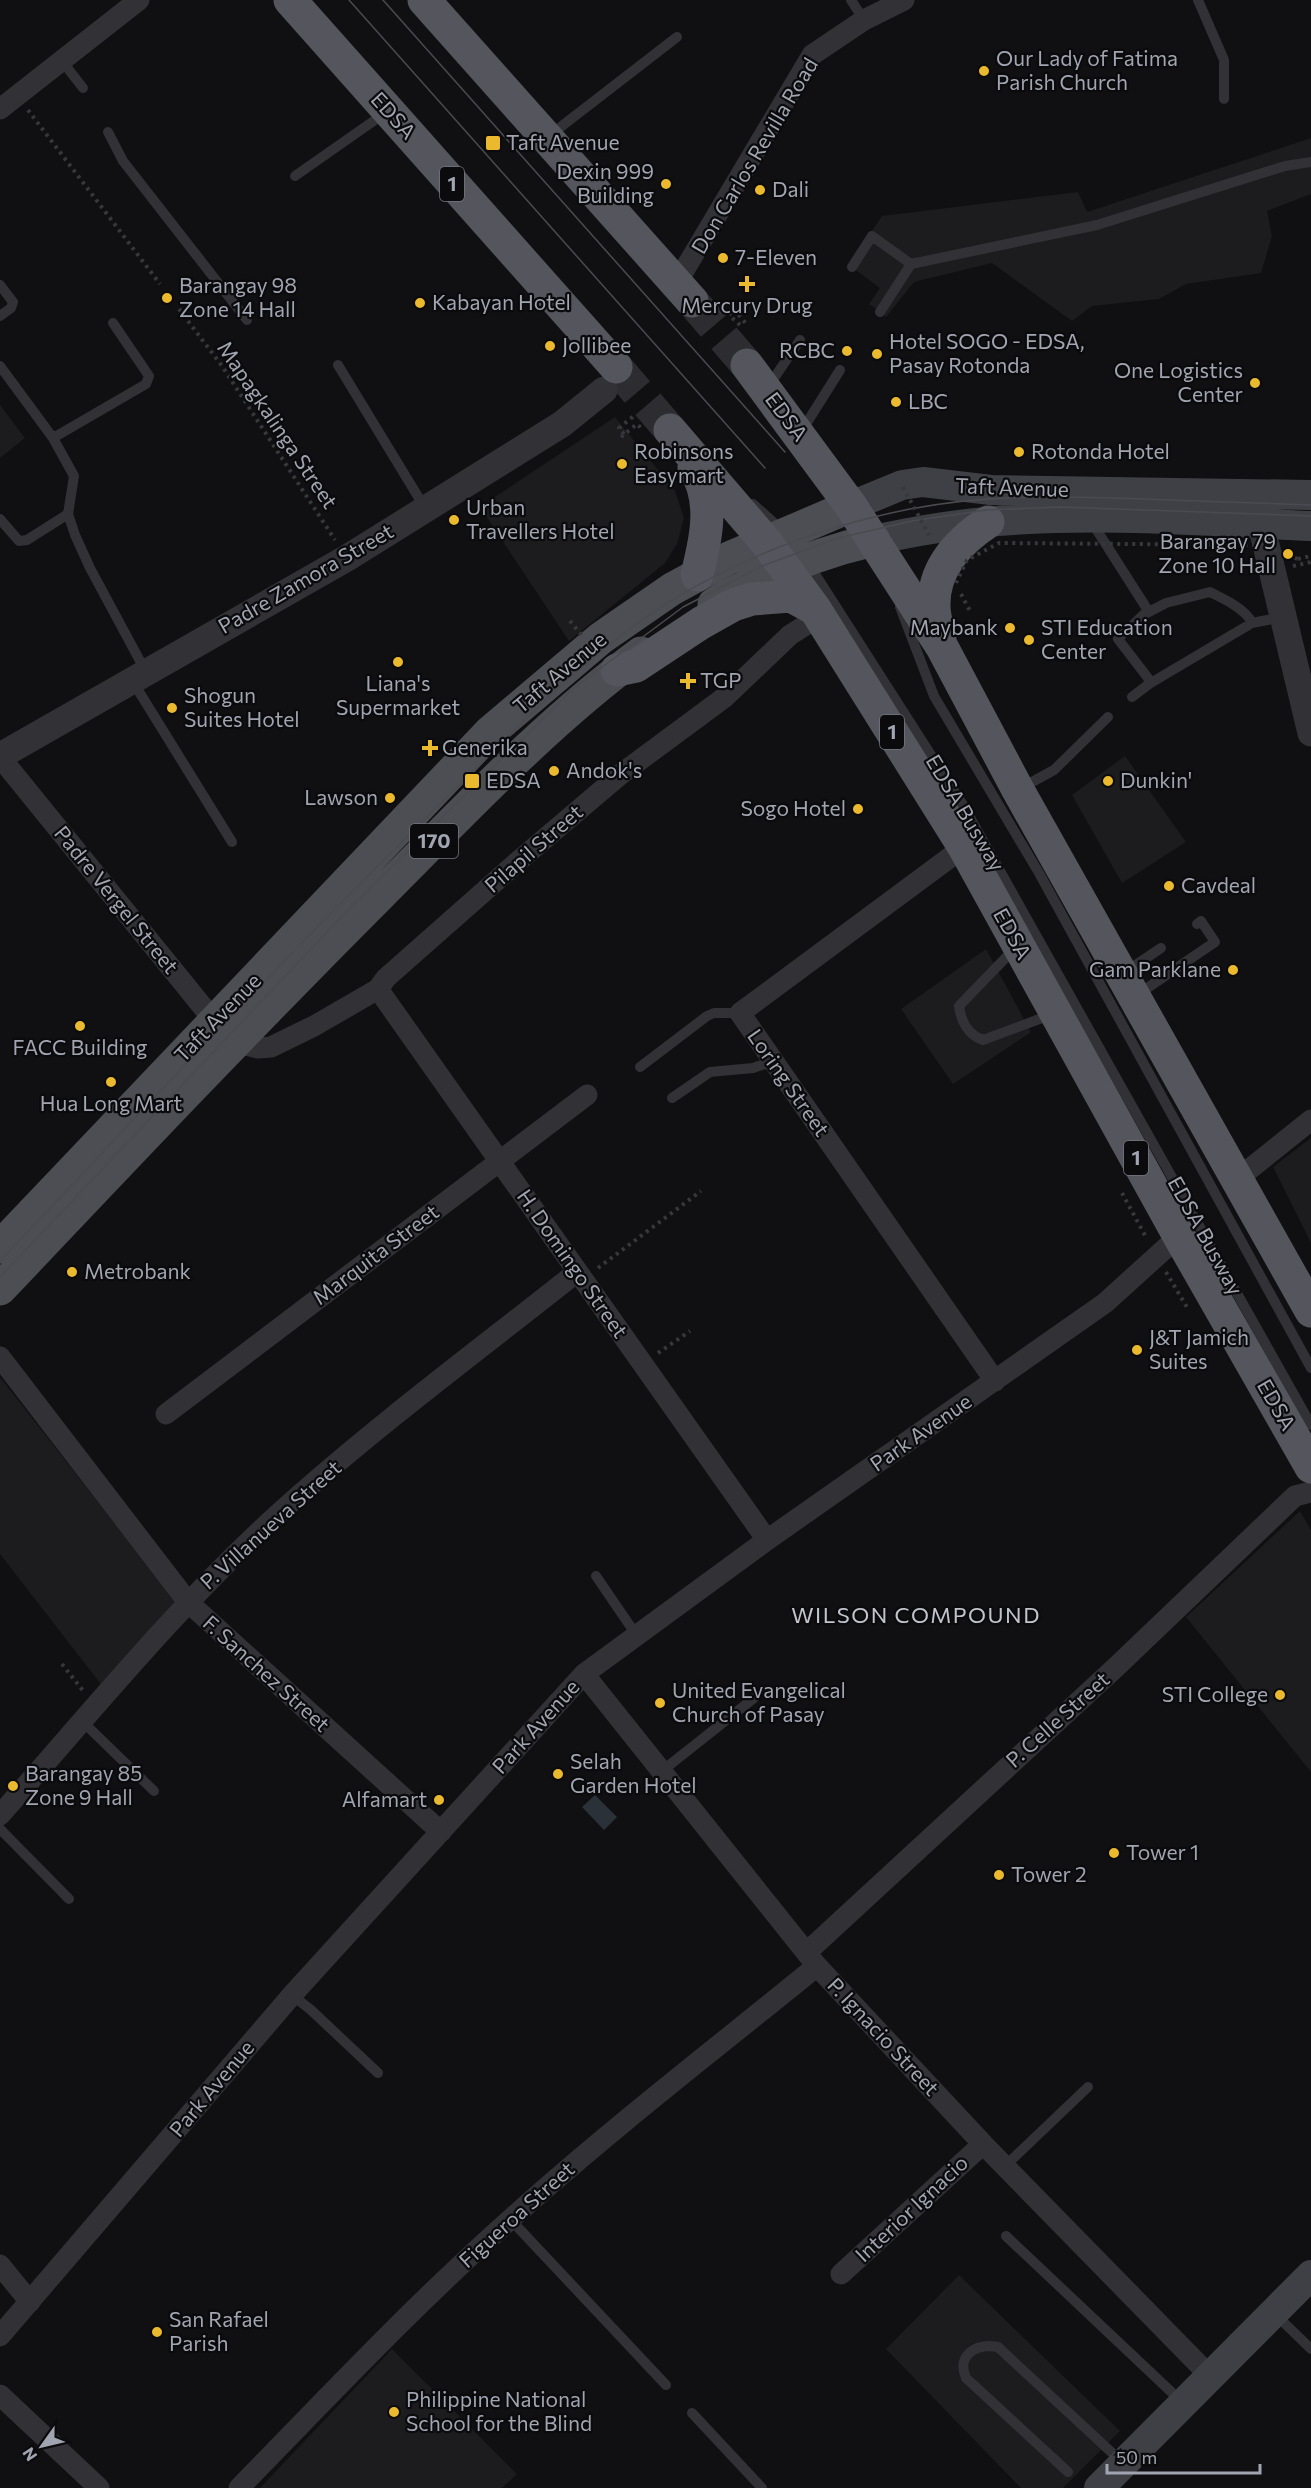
<svg xmlns="http://www.w3.org/2000/svg" width="1311" height="2488" font-family="Commissioner,sans-serif">
	<style>
		.built { fill: #1c1b1e }
		.water { fill: #2a3138 }
		.lines { fill: none; stroke-linecap: round; stroke-linejoin: round }
		.trunk-tunnel { stroke: #2d2d31; stroke-width: 33; stroke-dasharray: 33 16; stroke-linecap: butt }
		.path { stroke: #37383c; stroke-width: 4; stroke-dasharray: 3 4.5; stroke-linecap: butt }
		.service { stroke: #313136; stroke-width: 10 }
		.minor { stroke: #313136; stroke-width: 21 }
		.tertiary { stroke: #313136; stroke-width: 27 }
		.secondary { stroke: #3f4045; stroke-width: 30 }
		.primary { stroke: #4d4e54; stroke-width: 33 }
		.trunk { stroke: #55565d; stroke-width: 33 }
		.tram { stroke: #4a4b50; stroke-width: 1.5 }
		.path-bridge { stroke: #37383c; stroke-width: 4; stroke-dasharray: 3 4.5; stroke-linecap: butt }
		.poi-dot { fill: #eab92e; stroke: #0b0a0c; stroke-width: 2 }
		.labels { text-anchor: middle; stroke-width: 4.5; stroke-linejoin: round; paint-order: stroke }
		.shield { fill: #0b0a0c; stroke: #747680; stroke-width: 1.5 }
		.shield-label { font-size: 20px; font-weight: bold; fill: #a1a5b1 }
		.poi-label { font-size: 21px; fill: #a1a5b1; stroke: #0b0a0c; text-anchor: start }
		.street-label { font-size: 21px; fill: #a1a5b1; stroke: #0b0a0c }
		.neighbourhood-label { font-size: 22px; letter-spacing: 1.5px; fill: #c2c4cd; stroke: #0b0a0c }
	</style>
	<rect width="100%" height="100%" fill="#100f11"/>
	<path class="built" d="M1311,138V194L1267,211L1272,236L1261,273L1186,284L1159,299L1092,306L1072,321L992,263L914,282L886,317L869,304L880,288L849,265L882,216L1078,192L1087,212Z
		M0,405L25,438L0,458Z
		M615,417L675,491L684,518L677,544L665,563L569,641L480,507Z
		M1125,756L1186,842L1122,883L1072,795Z
		M986,949L1031,1032L953,1084L901,1009Z
		M1311,1138V1243L1273,1167Z
		M0,1377L176,1602L103,1687L0,1554Z
		M1300,1511L1311,1530V1772L1186,1617Z
		M959,2275L1120,2431L1063,2488H1021L886,2349Z
		M392,2349L517,2474L502,2488H260Z"/>
	<path class="water" d="M595,1795L617,1817L604,1830L582,1807Z"/>
	<g class="lines">
		<path class="trunk-tunnel" d="M692,301L747,365
			M616,367L670,430"/>
		<path class="path" d="M28,110L160,284
			M179,309L222,366L335,540
			M714,312L717,315L722,311
			M740,325L729,315L734,309L747,325
			M624,434L619,428L635,415
			M621,437L637,424L641,428
			M1298,559L1311,556
			M1293,566L1311,562
			M961,594L970,611
			M1122,1193L1147,1239
			M598,1268L701,1191
			M1166,1272L1188,1309
			M658,1353L690,1331
			M62,1664L84,1692"/>
		<path class="service" d="M851,0L864,20
			M1198,0L1224,60V99
			M62,61L83,88
			M108,132L123,161L247,320
			M549,136L677,37
			M295,176L385,113
			M852,267L872,236L911,264
			M0,285L13,302L11,308L0,316
			M880,312L911,264L1097,225L1285,166L1311,162
			M338,365L425,508
			M0,366L53,438L74,476L68,514L75,535L90,568L146,672
			M768,387L800,340
			M801,432L840,370
			M53,438L146,384L149,376L113,323
			M753,504L782,530
			M0,519L19,541L27,540L68,514
			M1091,521L1149,612
			M808,563L963,805L1311,1425
			M900,607L934,696L1039,873L1311,1368
			M133,682L232,842
			M1149,684L1148,678L1118,639L1143,615L1166,603L1210,592C1224,599 1246,609 1252,623
			M1132,697L1149,684L1252,623L1283,617
			M1021,788L1054,770L1108,717
			M1016,947L959,1006C961,1021 968,1035 983,1040L1053,1014
			M1124,973L1161,948
			M1137,995L1215,942L1201,921L1197,924
			M640,1067L707,1016L714,1013H740
			M672,1098L710,1072L753,1068L773,1061
			M596,1576L637,1636
			M83,1722L154,1791
			M662,1771L754,1698
			M0,1829L69,1899
			M292,1995L311,2010L378,2073
			M1005,2166L1088,2087
			M510,2219L666,2385
			M1006,2236L1183,2403
			M1276,2315L1311,2349
			M692,2413L762,2488
			M1068,2472L966,2378C956,2355 976,2343 998,2347L1123,2463"/>
		<path class="minor" d="M0,109L139,0
			M676,284L812,55L864,20L904,0
			M0,757L224,1033L235,1041L246,1045L258,1048L271,1047L314,1026L378,989L386,978L522,858L621,774L725,697L790,635L820,616
			M964,847L740,1013L995,1381
			M378,989L767,1540
			M1236,1180L1311,1120
			M0,1357L188,1602L441,1832
			M166,1414L587,1095
			M584,1674L817,1966L983,2144L1210,2376
			M0,1815C93,1710 182,1600 287,1506C380,1423 480,1349 577,1272
			M807,1952L1115,1668L1295,1496L1311,1492
			M0,2265L30,2302
			M841,2274L983,2144
			M0,2336L292,1995L584,1674L767,1540L1105,1303L1179,1236
			M0,2395L99,2488
			M239,2488C329,2396 417,2302 513,2217C611,2129 715,2049 817,1966"/>
		<path class="tertiary" d="M1259,503L1261,524L1311,733
			M0,756L347,558L562,424L604,390"/>
		<path class="secondary" d="M851,506L902,485L923,482L991,490L1311,495
			M874,540C911,532 949,525 987,522C1094,512 1204,521 1311,526
			M1099,2488L1311,2275"/>
		<path class="primary" d="M714,604C764,575 817,553 874,540
			M0,1247L490,732L601,638L672,589L729,558L851,506
			M0,1289C126,1156 252,1023 382,893C465,810 546,723 641,653"/>
		<path class="trunk" d="M290,0L616,367
			M424,0L692,301
			M747,365L851,506L942,647L1018,790L1311,1311
			M670,430L766,542L815,609L964,847L1179,1236L1311,1467
			M694,467C715,501 706,539 697,575
			M940,639C938,629 934,617 934,606C933,568 959,541 988,522
			M617,670L636,666L701,623L733,605L752,599L791,596L815,609"/>
		<path class="tram" d="M349,0L765,468
			M383,0L785,452
			M0,1261C144,1109 286,955 435,809C511,734 585,653 677,597C748,555 829,525 910,509C987,494 1064,496 1142,499C1198,501 1255,503 1311,505
			M0,1277L347,911L574,688L683,607L762,566L838,538L912,521L986,510L1061,507L1311,516"/>
		<path class="path-bridge" d="M903,487L929,535
			M956,583L967,560L999,543L1262,545L1298,559
			M570,621L584,638"/>
	</g>
	<g class="poi-dot">
		<circle cx="984" cy="71" r="6"/>
		<rect x="485" y="135" width="16" height="16" rx="3"/>
		<circle cx="666" cy="184" r="6"/>
		<circle cx="760" cy="190" r="6"/>
		<circle cx="723" cy="258" r="6"/>
		<path d="M744 275h6v6h6v6h-6v6h-6v-6h-6v-6h6z"/>
		<circle cx="167" cy="298" r="6"/>
		<circle cx="420" cy="303" r="6"/>
		<circle cx="550" cy="346" r="6"/>
		<circle cx="847" cy="351" r="6"/>
		<circle cx="877" cy="354" r="6"/>
		<circle cx="1255" cy="383" r="6"/>
		<circle cx="896" cy="402" r="6"/>
		<circle cx="1019" cy="452" r="6"/>
		<circle cx="622" cy="464" r="6"/>
		<circle cx="454" cy="520" r="6"/>
		<circle cx="1288" cy="554" r="6"/>
		<circle cx="1010" cy="628" r="6"/>
		<circle cx="1029" cy="640" r="6"/>
		<circle cx="398" cy="662" r="6"/>
		<path d="M685 672h6v6h6v6h-6v6h-6v-6h-6v-6h6z"/>
		<circle cx="172" cy="708" r="6"/>
		<path d="M427 739h6v6h6v6h-6v6h-6v-6h-6v-6h6z"/>
		<circle cx="554" cy="771" r="6"/>
		<rect x="464" y="773" width="16" height="16" rx="3"/>
		<circle cx="1108" cy="781" r="6"/>
		<circle cx="390" cy="798" r="6"/>
		<circle cx="858" cy="809" r="6"/>
		<circle cx="1169" cy="886" r="6"/>
		<circle cx="1233" cy="970" r="6"/>
		<circle cx="80" cy="1026" r="6"/>
		<circle cx="111" cy="1082" r="6"/>
		<circle cx="72" cy="1272" r="6"/>
		<circle cx="1137" cy="1350" r="6"/>
		<circle cx="1280" cy="1695" r="6"/>
		<circle cx="660" cy="1703" r="6"/>
		<circle cx="558" cy="1774" r="6"/>
		<circle cx="13" cy="1786" r="6"/>
		<circle cx="439" cy="1800" r="6"/>
		<circle cx="1114" cy="1853" r="6"/>
		<circle cx="999" cy="1875" r="6"/>
		<circle cx="157" cy="2332" r="6"/>
		<circle cx="394" cy="2412" r="6"/>
	</g>
	<g class="labels">
		<g class="shield">
			<rect x="440" y="167" width="24" height="34" rx="4.5"/>
			<rect x="880" y="715" width="24" height="34" rx="4.5"/>
			<rect x="410" y="824" width="48" height="34" rx="4.5"/>
			<rect x="1124" y="1141" width="24" height="34" rx="4.5"/>
		</g>
		<g class="shield-label">
			<text x="452" y="191">1</text>
			<text x="892" y="739">1</text>
			<text x="434" y="848">170</text>
			<text x="1136" y="1165">1</text>
		</g>
		<g class="poi-label">
			<text x="996" y="66">Our Lady of Fatima<tspan x="996" dy="24">Parish Church</tspan></text>
			<text x="506" y="150">Taft Avenue</text>
			<text x="654" y="179" text-anchor="end">Dexin 999<tspan x="654" dy="24">Building</tspan></text>
			<text x="772" y="197">Dali</text>
			<text x="735" y="265">7-Eleven</text>
			<text x="179" y="293">Barangay 98<tspan x="179" dy="24">Zone 14 Hall</tspan></text>
			<text x="432" y="310">Kabayan Hotel</text>
			<text x="747" y="313" text-anchor="middle">Mercury Drug</text>
			<text x="889" y="349">Hotel SOGO - EDSA,<tspan x="889" dy="24">Pasay Rotonda</tspan></text>
			<text x="562" y="353">Jollibee</text>
			<text x="835" y="358" text-anchor="end">RCBC</text>
			<text x="1243" y="378" text-anchor="end">One Logistics<tspan x="1243" dy="24">Center</tspan></text>
			<text x="908" y="409">LBC</text>
			<text x="634" y="459">Robinsons<tspan x="634" dy="24">Easymart</tspan></text>
			<text x="1031" y="459">Rotonda Hotel</text>
			<text x="466" y="515">Urban<tspan x="466" dy="24">Travellers Hotel</tspan></text>
			<text x="1276" y="549" text-anchor="end">Barangay 79<tspan x="1276" dy="24">Zone 10 Hall</tspan></text>
			<text x="998" y="635" text-anchor="end">Maybank</text>
			<text x="1041" y="635">STI Education<tspan x="1041" dy="24">Center</tspan></text>
			<text x="700" y="688">TGP</text>
			<text x="398" y="691" text-anchor="middle">Liana's<tspan x="398" dy="24">Supermarket</tspan></text>
			<text x="184" y="703">Shogun<tspan x="184" dy="24">Suites Hotel</tspan></text>
			<text x="442" y="755">Generika</text>
			<text x="566" y="778">Andok's</text>
			<text x="486" y="788">EDSA</text>
			<text x="1120" y="788">Dunkin'</text>
			<text x="378" y="805" text-anchor="end">Lawson</text>
			<text x="846" y="816" text-anchor="end">Sogo Hotel</text>
			<text x="1181" y="893">Cavdeal</text>
			<text x="1221" y="977" text-anchor="end">Gam Parklane</text>
			<text x="80" y="1055" text-anchor="middle">FACC Building</text>
			<text x="111" y="1111" text-anchor="middle">Hua Long Mart</text>
			<text x="84" y="1279">Metrobank</text>
			<text x="1149" y="1345">J&amp;T Jamich<tspan x="1149" dy="24">Suites</tspan></text>
			<text x="672" y="1698">United Evangelical<tspan x="672" dy="24">Church of Pasay</tspan></text>
			<text x="1268" y="1702" text-anchor="end">STI College</text>
			<text x="570" y="1769">Selah<tspan x="570" dy="24">Garden Hotel</tspan></text>
			<text x="25" y="1781">Barangay 85<tspan x="25" dy="24">Zone 9 Hall</tspan></text>
			<text x="427" y="1807" text-anchor="end">Alfamart</text>
			<text x="1126" y="1860">Tower 1</text>
			<text x="1011" y="1882">Tower 2</text>
			<text x="169" y="2327">San Rafael<tspan x="169" dy="24">Parish</tspan></text>
			<text x="406" y="2407">Philippine National<tspan x="406" dy="24">School for the Blind</tspan></text>
		</g>
		<g class="street-label">
			<text transform="translate(393 116) rotate(48)" y="7">EDSA</text>
			<text transform="translate(755 156) rotate(-59)" y="7">Don Carlos Revilla Road</text>
			<text transform="translate(786 417) rotate(53)" y="7">EDSA</text>
			<text transform="translate(277 425) rotate(56)" y="7">Mapagkalinga Street</text>
			<text transform="translate(1012 488) rotate(2)" y="7">Taft Avenue</text>
			<text transform="translate(306 579) rotate(-30)" y="7">Padre Zamora Street</text>
			<text transform="translate(560 673) rotate(-40)" y="7">Taft Avenue</text>
			<text transform="translate(965 813) rotate(59)" y="7">EDSA Busway</text>
			<text transform="translate(534 849) rotate(-41)" y="7">Pilapil Street</text>
			<text transform="translate(116 900) rotate(51)" y="7">Padre Vergel Street</text>
			<text transform="translate(1012 934) rotate(61)" y="7">EDSA</text>
			<text transform="translate(218 1018) rotate(-46)" y="7">Taft Avenue</text>
			<text transform="translate(788 1083) rotate(55)" y="7">Loring Street</text>
			<text transform="translate(1205 1236) rotate(61)" y="7">EDSA Busway</text>
			<text transform="translate(376 1255) rotate(-37)" y="7">Marquita Street</text>
			<text transform="translate(572 1264) rotate(55)" y="7">H. Domingo Street</text>
			<text transform="translate(1276 1405) rotate(60)" y="7">EDSA</text>
			<text transform="translate(921 1433) rotate(-35)" y="7">Park Avenue</text>
			<text transform="translate(271 1525) rotate(-42)" y="7">P. Villanueva Street</text>
			<text transform="translate(266 1674) rotate(42)" y="7">F. Sanchez Street</text>
			<text transform="translate(1058 1720) rotate(-42)" y="7">P. Celle Street</text>
			<text transform="translate(536 1727) rotate(-48)" y="7">Park Avenue</text>
			<text transform="translate(883 2037) rotate(47)" y="7">P. Ignacio Street</text>
			<text transform="translate(212 2089) rotate(-50)" y="7">Park Avenue</text>
			<text transform="translate(912 2209) rotate(-43)" y="7">Interior Ignacio</text>
			<text transform="translate(517 2215) rotate(-42)" y="7">Figueroa Street</text>
		</g>
		<g class="neighbourhood-label">
			<text x="916" y="1623">WILSON COMPOUND</text>
		</g>
	</g>
	<g transform="translate(42 2446) rotate(236)" stroke="#0b0a0c" stroke-width="4.5" paint-order="stroke">
	<path d="M0-4.5L10 22L0 15L-10 22Z" fill="#a1a5b1"/>
	<text y="-9" font-size="16" font-weight="bold" text-anchor="middle" fill="#a1a5b1">N</text>
	</g>
	<path d="M1107 2464v9h153v-9" fill="none" stroke="#a1a5b1" stroke-width="3"/>
	<text x="1116" y="2464" font-size="18" fill="#a1a5b1" stroke="#0b0a0c" stroke-width="4.5" paint-order="stroke">50 m</text>
</svg>
